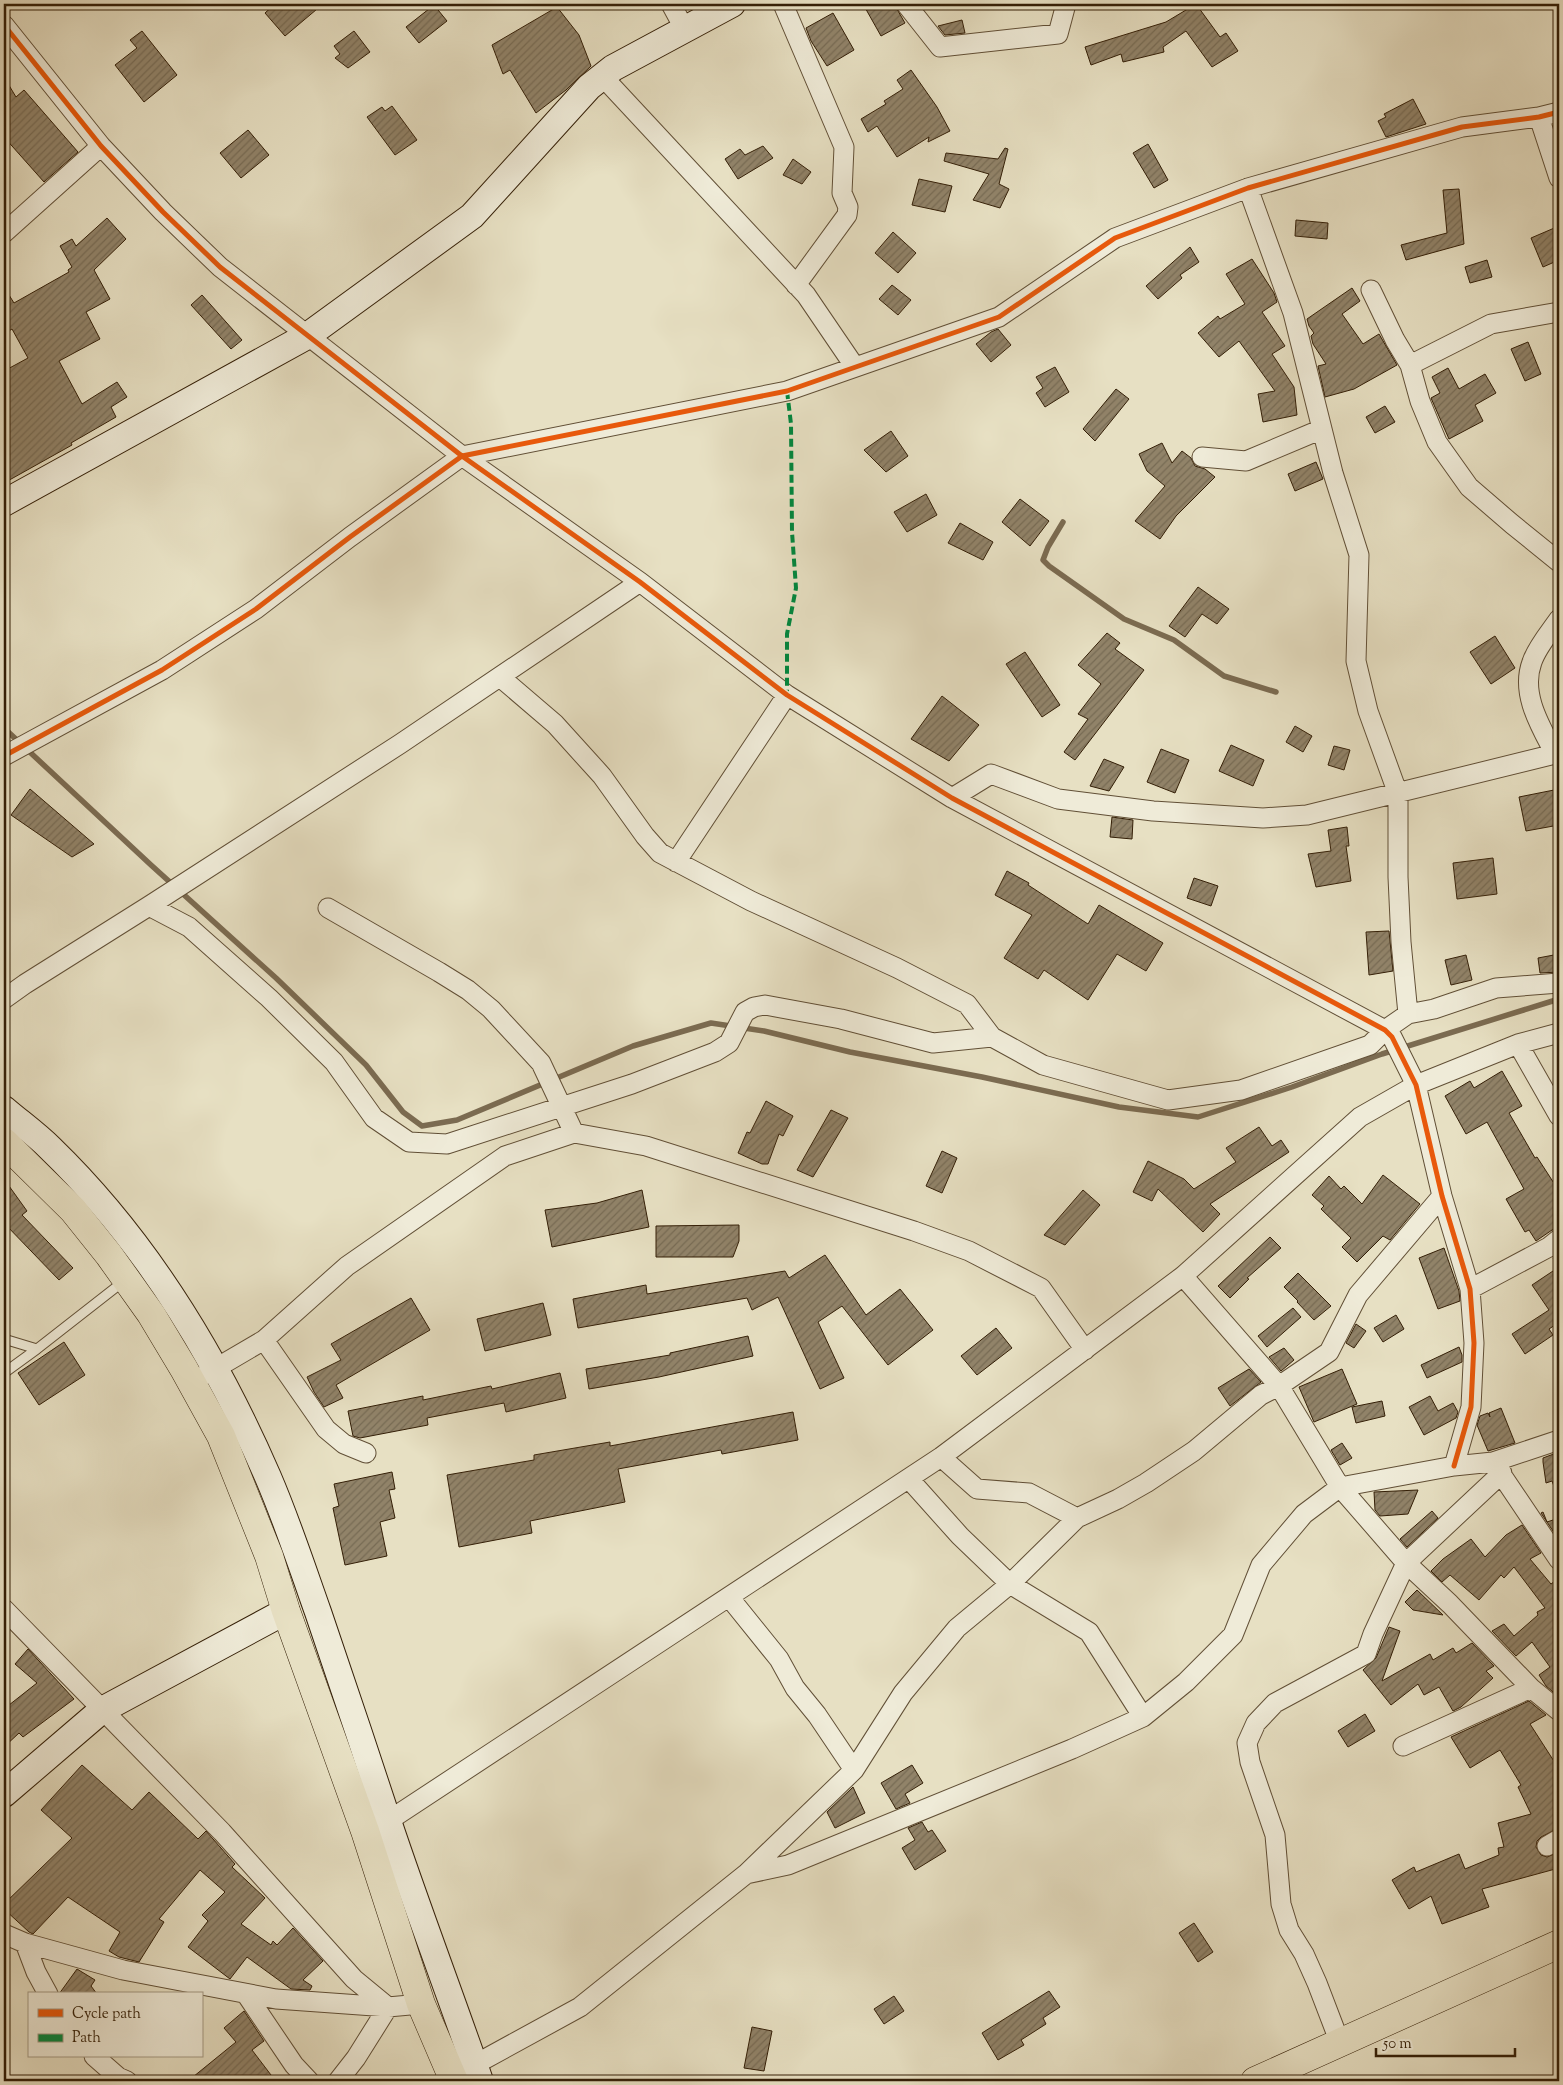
<svg xmlns="http://www.w3.org/2000/svg" width="1563" height="2085" font-family="'Sorts Mill Goudy',serif">
	<style>
		.lines { fill: none; stroke-linecap: round; stroke-linejoin: round }
		.stream { stroke: #7b6b51; stroke-width: 5.5 }
		.building { fill: url(#building-hatch); stroke: #341f07 }
		.lane-casing { stroke: #614f36; stroke-width: 11 }
		.street-casing { stroke: #614f36; stroke-width: 21 }
		.secondary-casing { stroke: #341f07; stroke-width: 28 }
		.primary-casing { stroke: #341f07; stroke-width: 29 }
		.highway-casing { stroke: #341f07; stroke-width: 29 }
		.lane { stroke: #efebd8; stroke-width: 9 }
		.street { stroke: #efebd8; stroke-width: 19 }
		.secondary { stroke: #efebd8; stroke-width: 26 }
		.primary { stroke: #e7e0c3; stroke-width: 28 }
		.highway { stroke: #e7e0c3; stroke-width: 28 }
		.quiet { stroke: #00873e; stroke-width: 4; stroke-dasharray: 8 4; stroke-linecap: butt }
		.cycleway-casing { stroke: #efebd8; stroke-width: 8 }
		.cycleway { stroke: #e8590c; stroke-width: 5 }
	</style>
	<defs>
		<pattern id="building-hatch" width="6" height="6" patternUnits="userSpaceOnUse" patternTransform="scale(1.25)"><rect width="6" height="6" fill="#918369"/><path d="M-1 1l2-2M0 6l6-6M5 7l2-2" fill="none" stroke="#776b54"/></pattern>
	</defs>
	<rect width="100%" height="100%" fill="#e7e0c3"/>
	<filter id="stains"><feTurbulence type="fractalNoise" baseFrequency=".004" numOctaves="4"/><feColorMatrix values="0 0 0 0 .2 0 0 0 0 .09 0 0 0 0 .02 0 0 0 .5 -.17"/></filter>
	<radialGradient id="worn" r=".72"><stop offset=".6" stop-color="#630" stop-opacity="0"/><stop offset="1" stop-color="#630" stop-opacity=".3"/></radialGradient>
	<g class="lines">
		<path class="stream" d="M1063,522L1048,547L1043,560L1049,566L1124,619L1174,640L1224,676L1276,692
			M4,728L151,865L276,978L366,1065L403,1112L422,1126L457,1120L633,1046L711,1023L764,1031L850,1052L982,1077L1119,1107L1198,1117L1292,1087L1382,1054L1559,999"/>
	</g>
	<path class="building" d="M275,4H323L285,36L265,13Z
		M863,4H894L905,23L881,36Z
		M1196,4L1220,37L1226,33L1238,51L1212,67L1186,31L1163,47L1164,52L1123,62L1121,54L1091,65L1085,47L1166,22Z
		M434,5L447,21L419,43L406,27Z
		M557,7L579,35L591,66L566,90L536,113L510,70L503,74L492,45Z
		M833,13L854,50L827,66L811,41L806,28Z
		M962,20L965,33L945,35L938,26Z
		M142,31L177,75L144,102L115,65L137,48L130,40Z
		M354,31L370,52L348,68L335,58L340,54L334,46Z
		M911,70L937,107L950,131L928,142L929,137L897,157L877,126L868,132L861,119L886,104L884,101L903,89L897,80Z
		M4,77L16,97L24,90L78,152L44,182L4,137Z
		M1413,99L1426,124L1386,137L1378,121L1386,117L1384,114Z
		M392,106L417,140L395,155L367,117L382,107L385,111Z
		M248,130L269,155L241,178L220,153Z
		M1148,144L1168,180L1154,188L1133,153Z
		M763,146L773,158L738,179L725,159L740,149L745,155Z
		M1005,148L1008,149L999,184L1009,189L1000,208L973,200L989,174L944,161L946,153L998,159Z
		M793,159L811,172L802,184L783,175Z
		M919,179L952,186L945,212L912,205Z
		M1459,189L1464,244L1406,260L1401,245L1447,233L1443,190Z
		M107,218L126,239L94,270L110,299L86,312L100,339L59,361L82,404L117,382L127,397L111,407L116,417L71,443L72,445L4,483V371L28,358L12,329L4,334V287L14,303L69,272L68,270L72,267L60,246L72,239L76,246Z
		M1296,220L1328,223L1327,239L1295,236Z
		M1559,226V260L1543,267L1531,238Z
		M893,232L916,253L898,273L875,253Z
		M1190,247L1199,262L1180,275L1182,278L1158,299L1146,286Z
		M1252,259L1274,293L1277,302L1262,312L1285,346L1272,354L1294,387L1297,415L1263,422L1258,394L1275,391L1239,341L1219,357L1198,333L1218,316L1220,319L1245,304L1226,274Z
		M1487,260L1492,277L1470,283L1465,267Z
		M892,285L911,300L898,315L879,299Z
		M1352,288L1360,301L1342,314L1363,344L1379,334L1397,365L1354,389L1325,397L1318,366L1326,364L1313,344L1311,336L1314,333L1309,326L1307,319Z
		M202,295L242,340L231,349L191,305Z
		M998,329L1011,345L991,362L976,344L991,332Z
		M1528,342L1541,374L1525,381L1511,349Z
		M1055,367L1069,392L1045,407L1036,393L1043,388L1036,377Z
		M1448,368L1459,389L1485,374L1496,393L1475,405L1483,421L1449,439L1431,398L1440,393L1432,377Z
		M1116,389L1129,399L1095,441L1083,429Z
		M1385,406L1395,422L1375,433L1366,417Z
		M891,431L908,456L886,472L864,450Z
		M1162,443L1172,463L1182,451L1191,458L1195,466L1205,469L1215,477L1176,516L1160,539L1135,521L1165,486L1147,471L1139,454Z
		M1316,462L1323,479L1295,491L1288,474Z
		M926,494L937,515L907,532L894,512Z
		M1020,499L1049,521L1030,546L1002,522Z
		M960,523L993,542L983,560L948,543Z
		M1198,587L1229,609L1217,624L1202,614L1185,637L1169,626Z
		M1107,633L1120,643L1115,649L1144,670L1075,760L1064,752L1088,719L1078,714L1101,684L1078,665Z
		M1495,636L1515,668L1491,684L1470,652Z
		M1025,652L1060,705L1042,717L1006,664Z
		M942,696L979,725L949,761L911,739Z
		M1295,726L1312,736L1303,752L1286,742Z
		M1231,745L1264,760L1253,786L1219,771Z
		M1334,746L1350,750L1344,770L1328,765Z
		M1161,749L1189,760L1175,793L1147,782Z
		M1104,759L1124,767L1109,791L1090,786Z
		M30,789L94,844L72,857L11,815Z
		M1559,789V825L1526,831L1519,797Z
		M1112,817L1133,820L1132,839L1110,837Z
		M1347,827L1349,846H1346L1351,881L1316,887L1308,854L1331,851L1328,830Z
		M1493,858L1497,894L1457,899L1453,863Z
		M1007,871L1029,883L1028,885L1088,924L1099,905L1163,943L1146,971L1117,954L1088,1000L1044,970L1038,979L1004,958L1032,915L995,895Z
		M1194,878L1218,886L1211,906L1187,898Z
		M1389,931L1393,971L1369,975L1366,932Z
		M1559,954V972L1540,973L1538,958Z
		M1466,955L1472,980L1451,985L1445,960Z
		M1502,1071L1522,1106L1509,1113L1535,1158L1537,1157L1559,1191V1228L1552,1230L1536,1241L1529,1230L1525,1232L1506,1199L1524,1189L1487,1122L1466,1134L1445,1096L1470,1081L1474,1088Z
		M766,1101L793,1116L783,1136L779,1134L768,1164H762L738,1153L747,1132L750,1133Z
		M831,1110L848,1118L813,1177L797,1170Z
		M1259,1127L1272,1146L1281,1140L1289,1152L1210,1204L1220,1214L1203,1232L1158,1189L1152,1201L1133,1192L1148,1161L1184,1179L1194,1189L1236,1162L1226,1148Z
		M942,1151L957,1158L942,1193L926,1186Z
		M1383,1175L1420,1204L1390,1240L1383,1236L1357,1262L1342,1247L1351,1238L1321,1209L1324,1206L1312,1195L1329,1176L1341,1189L1344,1186L1362,1204Z
		M4,1179L27,1211L22,1215L73,1268L59,1280L4,1223Z
		M642,1190L649,1227L552,1247L545,1210L597,1203Z
		M1083,1190L1100,1205L1065,1245L1044,1235Z
		M739,1225V1241L733,1257H656V1226Z
		M1270,1237L1281,1248L1247,1278L1249,1279L1230,1298L1218,1286Z
		M1444,1248L1459,1291L1460,1301L1438,1309L1419,1258Z
		M1559,1253V1325L1558,1323L1549,1329L1553,1335L1525,1354L1512,1334L1549,1310L1532,1285L1559,1267L1553,1258Z
		M825,1255L866,1315L900,1289L933,1330L888,1365L842,1306L818,1322L844,1378L820,1389L778,1297L752,1310L747,1298L578,1328L573,1299L646,1285L647,1294L785,1271L789,1278Z
		M1298,1273L1331,1306L1314,1320L1297,1302L1298,1301L1284,1287Z
		M411,1298L430,1330L336,1385L343,1398L324,1407L314,1392L307,1377L341,1360L331,1344Z
		M543,1303L551,1335L485,1351L477,1319Z
		M1293,1308L1301,1317L1267,1347L1258,1336Z
		M1396,1315L1404,1329L1383,1342L1374,1328Z
		M1356,1324L1366,1331L1354,1348L1346,1343Z
		M996,1328L1012,1348L977,1375L961,1356Z
		M748,1336L753,1356L659,1377L589,1389L586,1369L670,1355V1353Z
		M64,1342L85,1375L39,1405L18,1373Z
		M1459,1347L1462,1355V1362L1427,1378L1421,1365Z
		M1284,1348L1294,1360L1281,1371L1269,1357Z
		M1249,1369L1261,1382L1230,1406L1218,1388Z
		M1342,1369L1357,1404L1314,1422L1299,1387Z
		M560,1373L566,1398L506,1412L504,1403L427,1418L428,1425L360,1438L353,1436L348,1411L423,1396V1400L491,1386L492,1389Z
		M1430,1396L1438,1411L1453,1403L1458,1412L1456,1418L1424,1435L1409,1407Z
		M1382,1401L1385,1416L1356,1423L1352,1407Z
		M1501,1408L1515,1443L1488,1451L1477,1425L1480,1416L1488,1413L1490,1417L1489,1413Z
		M793,1412L798,1440L722,1454L721,1450L618,1469L625,1502L530,1521L532,1533L459,1547L447,1475L534,1460V1455L610,1442V1446Z
		M1342,1443L1352,1458L1340,1465L1331,1450Z
		M1559,1452V1497H1558L1552,1481L1546,1483L1543,1462V1458Z
		M392,1472L395,1489L389,1490L395,1518L380,1522L387,1556L345,1565L333,1508L339,1506L334,1484Z
		M1418,1490L1408,1514L1380,1516L1375,1510L1374,1492Z
		M1432,1511L1438,1518L1407,1547L1400,1539Z
		M1543,1512L1547,1522L1559,1518V1531L1555,1534L1541,1513Z
		M1522,1525L1541,1553L1530,1559L1551,1584L1559,1578V1697L1546,1686L1539,1675L1550,1667L1532,1642L1516,1656L1492,1631L1504,1624L1514,1636L1538,1615L1537,1612L1545,1608L1514,1567L1504,1578L1501,1575L1479,1600L1450,1575L1442,1582L1431,1571L1443,1559L1471,1539L1485,1557L1506,1535Z
		M1417,1590L1443,1615L1413,1610L1405,1602Z
		M1389,1627L1400,1631L1382,1681L1430,1654L1433,1660L1453,1648L1456,1653L1472,1643L1494,1666L1486,1671L1493,1678L1461,1707L1453,1711L1439,1687L1424,1695L1418,1684L1391,1705L1363,1670L1376,1658Z
		M28,1649L74,1699L23,1737L19,1733L4,1747V1709L37,1683L15,1664Z
		M1529,1701L1546,1715L1530,1724L1559,1769V1828L1541,1837L1537,1841L1536,1847L1541,1855L1547,1857L1559,1852V1868L1482,1889L1489,1907L1442,1924L1431,1896L1409,1909L1392,1880L1414,1867L1416,1872L1459,1854L1465,1869L1499,1855L1498,1848L1504,1847L1498,1823L1531,1814L1518,1787L1521,1785L1500,1750L1470,1768L1451,1737Z
		M1365,1714L1375,1731L1348,1747L1338,1731Z
		M82,1765L132,1810L149,1792L198,1839L206,1831L235,1864L232,1867L265,1898L241,1924L271,1945L273,1941L277,1945L293,1928L323,1961L303,1980L312,1986L310,1990L291,1989L247,1957L230,1979L188,1947L208,1921L202,1915L225,1892L200,1870L159,1919L164,1922L139,1962L119,1957L109,1951L120,1932L68,1897L33,1934L29,1932L4,1909V1904L72,1838L41,1810Z
		M912,1765L923,1783L905,1794L910,1803L896,1809L881,1783Z
		M853,1787L865,1813L835,1828L827,1812Z
		M922,1822L928,1832L932,1830L946,1851L915,1870L902,1848L915,1840L908,1828Z
		M1194,1923L1213,1952L1198,1962L1179,1933Z
		M77,1969L95,1980L91,1986L97,1994H59Z
		M1049,1991L1060,2007L1043,2018L1046,2024L1021,2040L1024,2045L998,2060L982,2033Z
		M894,1996L904,2011L884,2024L874,2009Z
		M244,2011L264,2041L252,2050L271,2075L263,2081H188L236,2042L224,2028Z
		M752,2027L772,2031L764,2071L744,2068Z"/>
	<g class="lines">
		<g class="lane-casing">
			<path id="lane" d="M4,1339L37,1349
				M4,1373L37,1349L124,1281"/>
		</g>
		<g class="street-casing">
			<path id="street" d="M671,4L684,28
				M783,4L844,147L842,193L848,207L847,215L796,285
				M906,4L940,47L1058,34L1066,4
				M4,25L101,146L163,212L220,267L462,456L640,582L787,695L952,798L1385,1030L1392,1037L1416,1085L1442,1196L1470,1289L1474,1343L1471,1407L1454,1466
				M603,77L806,295L855,367
				M1539,117L1559,178
				M1248,188L1293,313L1333,473L1359,555L1356,661L1368,711L1398,794V877L1401,942L1408,1014
				M4,233L101,146
				M1371,290L1395,340L1410,365L1420,401L1437,442L1469,487L1512,524L1559,562
				M1410,365L1491,324L1559,312
				M1202,457L1246,461L1322,429
				M500,677L555,724L602,776L645,836L660,853L751,901L897,968L967,1004L992,1037L1043,1065L1168,1100L1241,1090L1370,1045L1385,1030L1408,1014L1434,1009L1496,988L1559,983
				M1555,754C1541,727 1520,694 1532,662C1537,647 1550,632 1559,619
				M4,756L162,670L256,609L350,537L462,456L787,391L999,317L1115,238L1248,188L1462,127L1539,117L1559,112
				M952,798L991,774L1058,799L1153,811L1263,818L1307,815L1555,754L1559,751
				M676,862L787,695
				M149,906L189,927L269,998L334,1062L374,1118L409,1142L447,1144L632,1084L715,1052L729,1043L745,1012L754,1007L765,1005L841,1019L933,1043L992,1037
				M328,908L439,972L468,990L491,1009L541,1063L574,1133
				M4,999L25,984L149,906L400,744L640,582
				M1518,1044L1559,1116
				M1183,1276L1279,1386L1340,1487L1406,1563L1450,1604L1531,1688L1559,1711
				M1470,1289L1549,1247L1559,1239
				M264,1340L326,1429L344,1444L366,1453
				M206,1374L264,1340L347,1266L505,1156L574,1133L646,1146L914,1231L969,1251L1041,1288L1085,1350
				M941,1457L977,1489L1029,1493L1077,1518
				M1495,1465L1559,1560
				M909,1479L960,1536L1010,1584L1089,1632L1143,1717
				M729,1597L779,1659L795,1688L817,1715L854,1770
				M4,1609L222,1832L354,1979L388,2007
				M1403,1746L1531,1688
				M377,1826L388,1821L941,1457L1183,1276L1360,1117L1416,1085L1518,1044L1559,1033
				M1547,1846L1559,1839
				M746,1874L854,1770L903,1693L957,1628L1010,1584L1077,1518L1118,1499L1146,1483L1194,1451L1261,1395L1279,1386L1329,1352L1358,1295L1442,1196
				M4,1934L25,1943L123,1970L276,1999L388,2007L421,2004
				M25,1943L36,1972L48,1994
				M246,1994L294,2065L309,2081
				M1340,2043L1317,1983L1304,1954L1289,1930L1281,1904L1275,1835L1250,1762L1247,1743L1256,1723L1275,1703L1366,1654L1373,1634L1406,1563L1502,1473
				M94,2056L118,2077L127,2081
				M474,2065L580,2007L746,1874L788,1865L1072,1749L1143,1717L1186,1682L1233,1635L1261,1565L1304,1514L1340,1487L1454,1466L1493,1462L1559,1440
				M338,2081L356,2058L388,2007"/>
		</g>
		<g class="secondary-casing">
			<path id="secondary" d="M4,503L307,336L472,216L589,87L613,68L732,4
				M4,1109C19,1122 36,1134 50,1148C145,1240 216,1357 268,1477C287,1521 302,1567 318,1612C342,1682 365,1751 388,1821C417,1908 450,1994 480,2081
				M4,1794L102,1710L286,1611"/>
		</g>
		<g class="primary-casing">
			<path id="primary" d="M4,1142L73,1210L109,1255L151,1314L184,1369L221,1436L269,1556L286,1611L365,1831L421,2004L454,2081"/>
		</g>
		<g class="highway-casing">
			<path id="highway" d="M1255,2081L1559,1944"/>
		</g>
		<use href="#lane" class="lane"/>
		<use href="#street" class="street"/>
		<use href="#secondary" class="secondary"/>
		<use href="#primary" class="primary"/>
		<use href="#highway" class="highway"/>
		<path class="quiet" d="M787,391L791,424L792,532L796,588L787,634V695"/>
		<g class="cycleway-casing">
			<path id="cycleway" d="M4,25L101,146L163,212L220,267L462,456L640,582L787,695L952,798L1385,1030L1392,1037L1416,1085L1442,1196L1470,1289L1474,1343L1471,1407L1454,1466
				M4,756L162,670L256,609L350,537L462,456L787,391L999,317L1115,238L1248,188L1462,127L1539,117L1559,112"/>
		</g>
		<use href="#cycleway" class="cycleway"/>
	</g>
	<rect width="1563" height="2085" fill="none" stroke="#e7e0c3" stroke-width="20"/>
	<rect x="5" y="5" width="1553" height="2075" fill="none" stroke="#341f07" stroke-width="2.5"/>
	<rect x="10" y="10" width="1543" height="2065" fill="none" stroke="#341f07"/>
	<rect x="28" y="1992" width="175" height="65" fill="#efebd8" stroke="#a49984"/>
	<rect x="38" y="2009" width="25" height="8" fill="#e8590c" stroke="#a49984"/>
	<text x="72" y="2018" font-size="15" fill="#341f07">Cycle path</text>
	<rect x="38" y="2034" width="25" height="8" fill="#00873e" stroke="#a49984"/>
	<text x="72" y="2042" font-size="15" fill="#341f07">Path</text>
	<path d="M1376 2048v8h139v-8" fill="none" stroke="#341f07" stroke-width="2.5"/>
	<text x="1383" y="2048" font-size="15" fill="#341f07" stroke="#efebd8" stroke-width="4" paint-order="stroke">50 m</text>
	<rect width="100%" height="100%" filter="url(#stains)"/>
	<rect width="100%" height="100%" fill="url(#worn)"/>
</svg>
